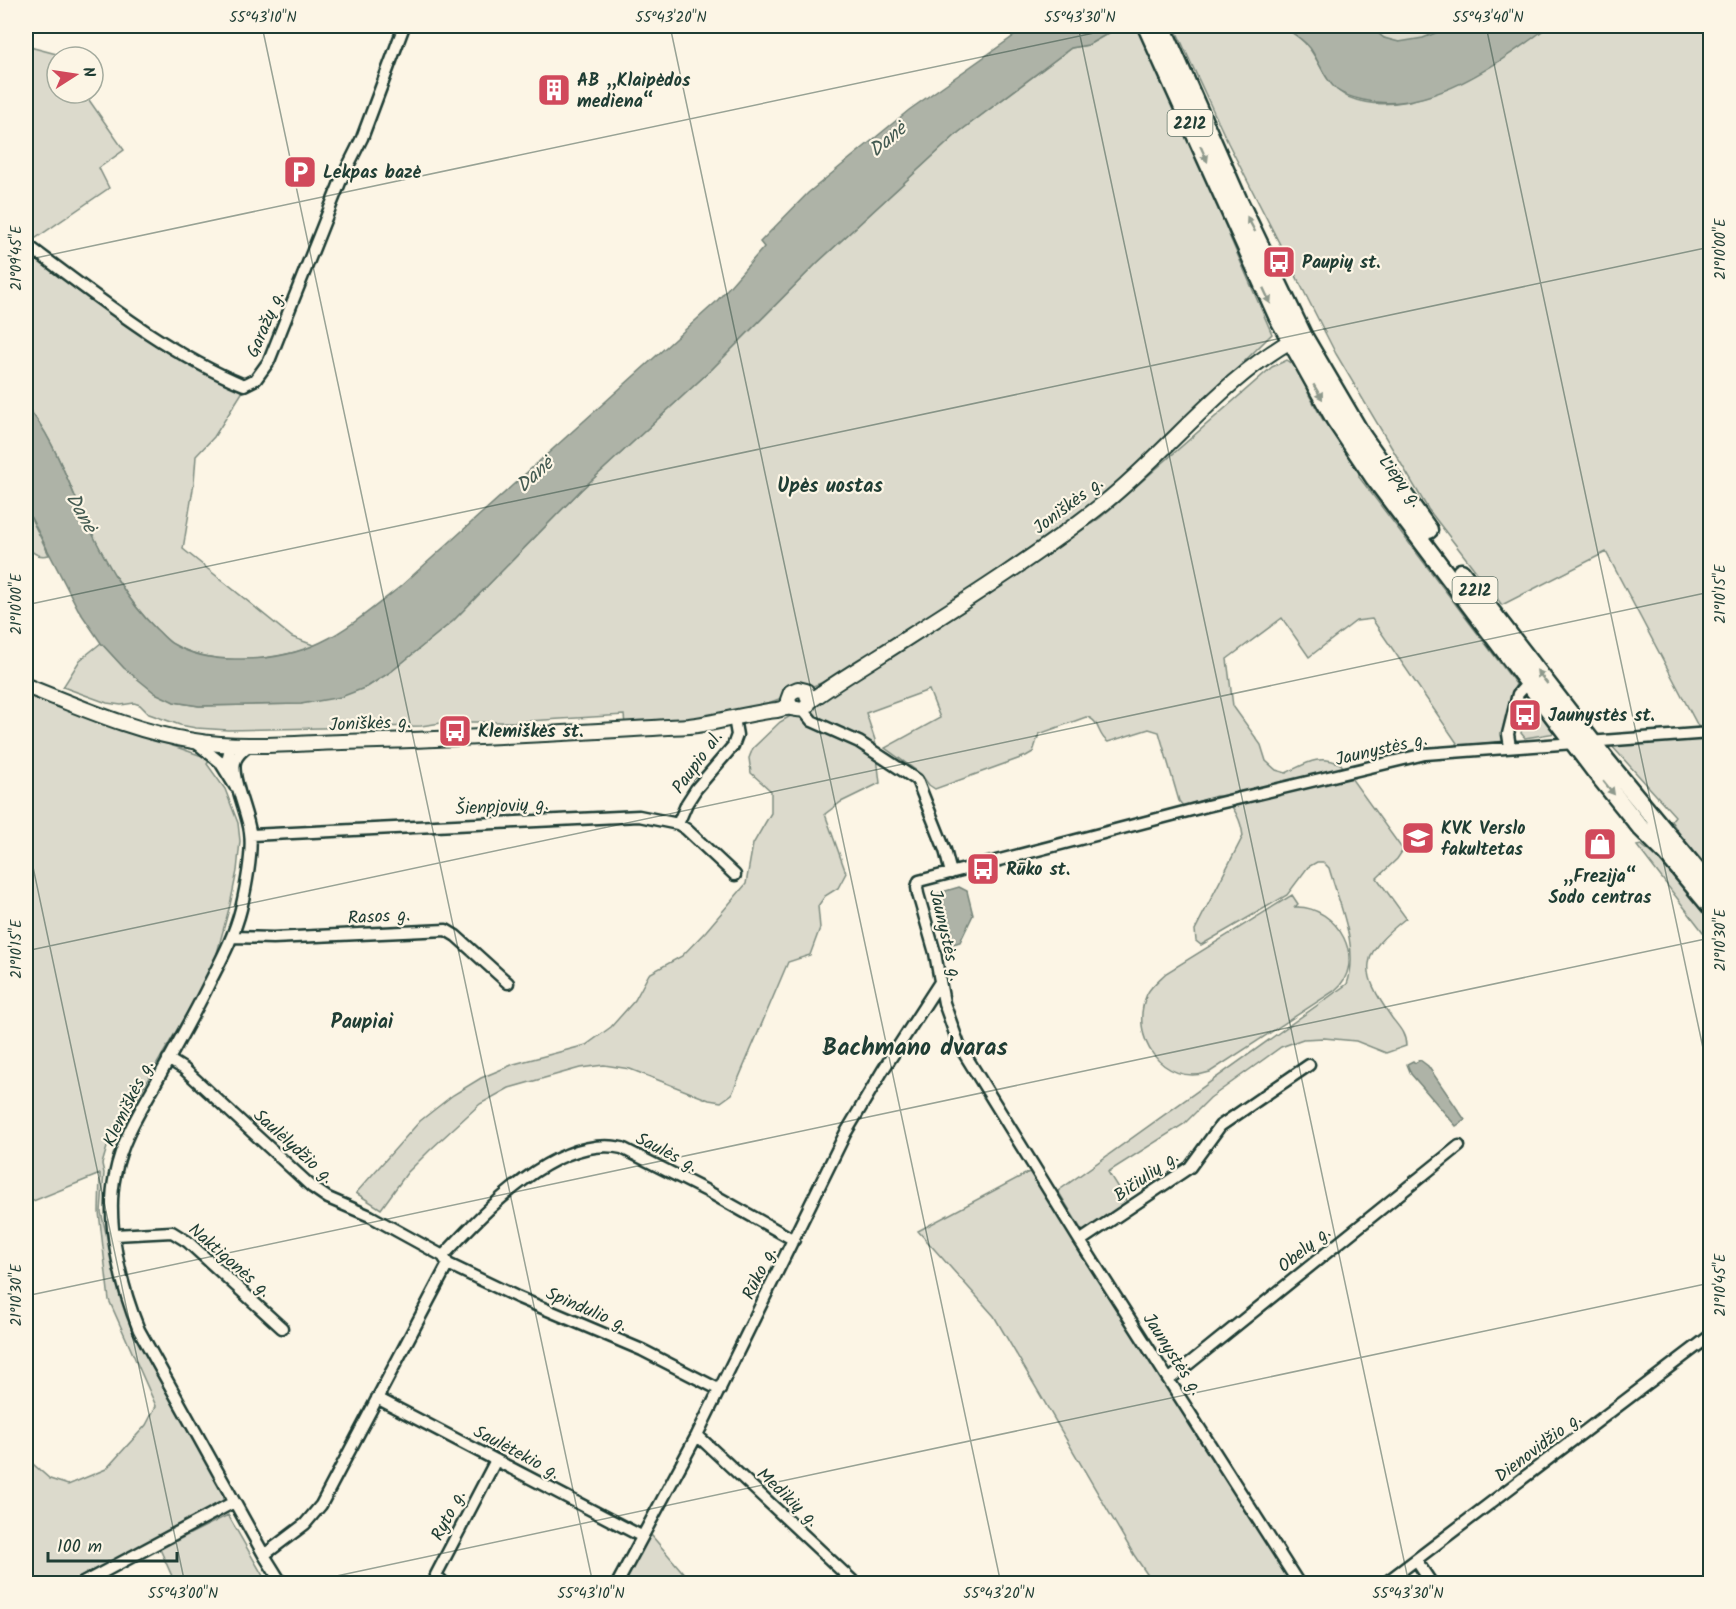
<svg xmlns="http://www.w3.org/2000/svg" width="1736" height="1609" font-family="Kalam,sans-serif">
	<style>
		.green { fill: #dcdacc; stroke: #7e8c80; stroke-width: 1.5 }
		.water { fill: #aeb3a7; stroke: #758479; stroke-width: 1.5 }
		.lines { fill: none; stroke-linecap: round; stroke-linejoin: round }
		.minor-casing { stroke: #1f3d34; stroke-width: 15 }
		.secondary-casing { stroke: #1f3d34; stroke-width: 18 }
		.primary-casing { stroke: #1f3d34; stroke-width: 21 }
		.minor { stroke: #fcf5e5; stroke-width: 10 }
		.secondary { stroke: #fcf5e5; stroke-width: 14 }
		.primary { stroke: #fcf5e5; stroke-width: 16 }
		.oneway { fill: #8e998c }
		.ticks { fill: none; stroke: #1f3d34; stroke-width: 1.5; stroke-opacity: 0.45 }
		.labels { text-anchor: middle; stroke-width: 4.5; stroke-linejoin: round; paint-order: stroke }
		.shield { fill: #fcf5e5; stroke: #617469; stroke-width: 1.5 }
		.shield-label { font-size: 16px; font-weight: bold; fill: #1f3d34 }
		.poi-label { font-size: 18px; font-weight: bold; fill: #1f3d34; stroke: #fcf5e5; text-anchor: start }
		.street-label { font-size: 18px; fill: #1f3d34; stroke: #fcf5e5 }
		.water-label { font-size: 20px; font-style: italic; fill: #435a51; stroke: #fcf5e5 }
		.neighbourhood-label { font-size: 20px; font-weight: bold; fill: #1f3d34; stroke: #fcf5e5 }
		.district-label { font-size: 24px; font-weight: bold; fill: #1f3d34; stroke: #fcf5e5 }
		.neatline { fill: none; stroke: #1f3d34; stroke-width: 2 }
		.ticks-label { font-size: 15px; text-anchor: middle; fill: #1f3d34 }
	</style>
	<rect width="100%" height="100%" fill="#fcf5e5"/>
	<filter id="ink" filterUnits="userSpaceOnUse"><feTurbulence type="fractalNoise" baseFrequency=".0167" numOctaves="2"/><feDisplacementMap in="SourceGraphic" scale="12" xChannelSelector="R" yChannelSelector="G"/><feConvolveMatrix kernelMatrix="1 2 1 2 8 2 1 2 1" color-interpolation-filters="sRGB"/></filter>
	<g filter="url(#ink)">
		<path class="green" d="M1121,26H1136L1216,192L1229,235L1272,334L1162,443L1105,495L953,601L846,669L821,683L771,702L730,714L707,719L625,725L624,715L513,722H448L421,726L228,730L196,728L180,725L149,714L140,705L134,703L121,705L107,703L63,687L80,660L101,643L124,668L174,702L199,706L301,704L367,687L392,671L453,621L581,490L712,369L817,263L959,132L1071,48L1088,45Z
			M1174,26H1281C1291,31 1302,38 1309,48C1322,65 1327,87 1348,97C1405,121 1475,76 1521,46C1530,41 1541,27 1551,26C1565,23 1582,26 1596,26C1634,26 1672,26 1710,26V728H1699L1606,552L1502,605L1428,509L1336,354L1228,143Z
			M1369,26H1453C1434,35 1405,49 1384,38C1379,35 1374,29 1369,26Z
			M26,46L68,57H57V93H90L89,100L124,150L99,168L109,188L36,238L26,239Z
			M26,249L245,388L214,437L196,456L194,483L183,549L292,637L316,646C271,661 218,668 174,645C168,641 162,635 157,630C125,599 104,559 85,519C68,483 53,436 26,406Z
			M1287,360L1297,367L1309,395L1323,420L1359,467V477L1516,684C1508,704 1504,720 1505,741L1459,746L1372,619L1356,621L1309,657L1282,618L1227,659L1233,706L1261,745L1266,761L1276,770L1286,773C1307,763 1318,754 1341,764L1403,850L1397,859L1377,878L1406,918C1360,955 1358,969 1392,1018C1399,1027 1406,1034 1406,1046L1386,1053L1356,1041L1324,1038L1303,1039L1281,1047L1210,1098L1184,1124L1108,1172L1127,1202L1125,1206L1085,1232L1081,1229L1058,1191L1347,984C1360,949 1339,903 1329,868L1323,862H1317L1308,867L1287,895L1201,945L1196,941L1195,930L1243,836C1241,820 1235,809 1224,797L1216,796L1183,806L1179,801L1159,732L1149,729L1108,742C1097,736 1100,719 1086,717L1039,734L1033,752L1026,756L935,789L929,785L921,774L885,748L940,718L929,690L866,713L875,740L880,783L841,802L825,814L846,873L838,888L825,896L818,906L820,928L810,955L788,962L732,1094L721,1102L709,1100L630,1069L604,1065L580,1068L509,1088L480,1104L430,1150L407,1173L381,1209L356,1193L420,1121L453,1095L481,1078L514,1064L586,1045L611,1027L635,1000L649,974L682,956L706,931L746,884L753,844L771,813V791L751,773L749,758L753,748L780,722L879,665L972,606L1100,518L1272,367Z
			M26,508L49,555C20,561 26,526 26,508Z
			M26,695L205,757L209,761L207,764L225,789L238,823L240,841L237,871L230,905L213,968L123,1122L110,1137L102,1164L104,1173L101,1212L119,1288L147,1358L225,1496L220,1506L69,1583H26V1458L50,1479L68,1485L106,1469L146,1425L156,1406L109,1300L99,1212L100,1174L26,1204Z
			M1538,705L1556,733L1525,738L1521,733C1524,721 1524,709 1538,705Z
			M1710,736V876L1697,860L1671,821L1675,816L1610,744Z
			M1641,845L1661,860L1663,858L1710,916V941L1637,846Z
			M1292,895L1298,904L1295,907C1338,905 1369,963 1334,991L1210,1072C1163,1088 1128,1037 1147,994C1151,986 1159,980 1166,973Z
			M1031,1171L1292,1583H1153L1134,1555L994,1316L918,1231Z
			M228,1515L267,1583H175L160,1549Z
			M650,1536H652L692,1583H624Z"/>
		<path class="water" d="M1028,26H1121L1088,45L1071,48L959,132L817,263L712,369L581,490L453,621L392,671L367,687L341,697L301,704L199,706L174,702L155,693L124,668L101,643L78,609L26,508V406C55,438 68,485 87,523C106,561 125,599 156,629C162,634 167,641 173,644C191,655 214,659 235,659C311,661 344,631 401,586L716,302L764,247L760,242L808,193L909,110Z
			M1281,26H1369L1384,38L1399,42L1423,38L1453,26H1549C1499,64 1428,115 1363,100C1354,98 1345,96 1337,90C1324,79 1319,61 1310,48C1302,38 1291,32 1281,26Z
			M959,887L967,891L973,915L960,942L950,945L942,930L934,897L939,893Z
			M1420,1060L1428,1066L1465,1120L1456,1126L1411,1074L1407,1064L1413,1061L1415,1063Z"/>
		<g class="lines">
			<g class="minor-casing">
				<path id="minor" d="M26,244C95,295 164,352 244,385L256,379L269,361L341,180L362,138L404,26
					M803,710L812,721L859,742L917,780L945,850L951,873
					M194,741L220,762L235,786
					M250,745C244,749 237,754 235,762C231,778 248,814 250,832C253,854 246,887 241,909C234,937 220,962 207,988C190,1022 171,1055 153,1088C137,1116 121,1143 115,1175C105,1222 121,1286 139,1330L264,1555L282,1584
					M1510,747L1508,734L1518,694L1528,683
					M225,769L231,744
					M678,824L687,803L696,789L733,746L737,735L734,718
					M251,835L639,816L678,824L686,829L735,875
					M232,937L273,938L446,930L456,936L508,983
					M168,1059L184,1069L312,1187L328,1198L370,1216L443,1256L448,1264L517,1297L642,1350L720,1390
					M115,1235L172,1232L188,1242L282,1328
					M1080,1241L1190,1167L1220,1126L1309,1065
					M443,1256C484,1212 556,1134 622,1148L707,1191L794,1240
					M1170,1379L1459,1146
					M377,1398L641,1536
					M697,1435L856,1584
					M264,1555L305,1524L321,1505L448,1264
					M1416,1560L1432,1584
					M81,1584L234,1502
					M445,1584L436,1575L496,1460
					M617,1584L697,1435L845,1134L883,1070L940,982
					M1299,1584L1080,1241L959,1045L944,1003L935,953L918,894L917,887L919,881L1207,806L1425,754L1710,733
					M1384,1584L1710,1336"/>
			</g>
			<g class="secondary-casing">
				<path id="secondary" d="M26,686C80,707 135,732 194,741C243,749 294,743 343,742C459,740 574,732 689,726C718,723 747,713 777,710C781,709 787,707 791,708C800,709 805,713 809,702L806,691L798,689L791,692L788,700L791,708
					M809,702C833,684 857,670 882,654C957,606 1034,558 1104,503C1169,451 1225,375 1298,337"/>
			</g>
			<g class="primary-casing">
				<path id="primary" d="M1146,26L1277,316L1335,420L1374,478L1594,770L1640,827L1666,853L1710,906
					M1162,26L1238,199L1303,335L1363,437L1429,530
					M1461,572L1606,760L1710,886"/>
			</g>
			<use href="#minor" class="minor"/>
			<use href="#secondary" class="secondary"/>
			<use href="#primary" class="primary"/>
		</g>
		<defs><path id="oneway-solid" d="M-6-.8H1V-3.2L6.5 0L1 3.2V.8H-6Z" transform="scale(1.5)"/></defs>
		<g class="oneway">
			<use href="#oneway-solid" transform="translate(1204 154) rotate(66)"/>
			<use href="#oneway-solid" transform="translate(1251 224) rotate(-118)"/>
			<use href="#oneway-solid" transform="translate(1267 296) rotate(65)"/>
			<use href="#oneway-solid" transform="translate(1318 392) rotate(59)"/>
			<use href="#oneway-solid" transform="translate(1542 677) rotate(-128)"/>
			<use href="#oneway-solid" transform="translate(1609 788) rotate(51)"/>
		</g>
	</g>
	<path class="ticks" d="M262,26L593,1584M670,26L1001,1584M1078,26L1409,1584M1486,26L1710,1081M26,260L1127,26M26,605L1710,247M26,834L185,1584M26,951L1710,592M26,1296L1710,938M299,1584L1710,1283"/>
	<defs>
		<g id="building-square" transform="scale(1.725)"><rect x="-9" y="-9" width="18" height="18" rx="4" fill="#d1495b" stroke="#fcf5e5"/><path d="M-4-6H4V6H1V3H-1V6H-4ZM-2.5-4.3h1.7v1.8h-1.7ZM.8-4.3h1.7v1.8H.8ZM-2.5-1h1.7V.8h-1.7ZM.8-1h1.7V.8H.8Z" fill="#fff"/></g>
		<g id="parking-square" transform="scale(1.725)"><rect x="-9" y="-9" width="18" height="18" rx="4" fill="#d1495b" stroke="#fcf5e5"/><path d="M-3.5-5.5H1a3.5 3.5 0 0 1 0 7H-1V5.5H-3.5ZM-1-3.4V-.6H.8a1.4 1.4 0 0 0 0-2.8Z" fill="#fff"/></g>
		<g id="bus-square" transform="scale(1.725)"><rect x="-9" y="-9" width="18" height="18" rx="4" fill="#d1495b" stroke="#fcf5e5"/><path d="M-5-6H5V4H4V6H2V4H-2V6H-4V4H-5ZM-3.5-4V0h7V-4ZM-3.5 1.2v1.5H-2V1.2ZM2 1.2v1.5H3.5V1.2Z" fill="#fff"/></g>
		<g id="university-square" transform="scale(1.725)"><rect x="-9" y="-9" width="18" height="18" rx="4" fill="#d1495b" stroke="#fcf5e5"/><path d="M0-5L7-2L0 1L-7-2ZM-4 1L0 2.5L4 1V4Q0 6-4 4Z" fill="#fff"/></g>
		<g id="shop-square" transform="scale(1.725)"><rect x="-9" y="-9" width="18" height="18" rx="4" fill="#d1495b" stroke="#fcf5e5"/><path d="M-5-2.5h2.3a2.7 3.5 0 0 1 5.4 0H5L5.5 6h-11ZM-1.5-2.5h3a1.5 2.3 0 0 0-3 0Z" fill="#fff"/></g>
	</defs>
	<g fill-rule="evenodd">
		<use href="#building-square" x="554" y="90"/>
		<use href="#parking-square" x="300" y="172"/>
		<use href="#bus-square" x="1279" y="262"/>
		<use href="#bus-square" x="1525" y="715"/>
		<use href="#bus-square" x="455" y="731"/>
		<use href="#university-square" x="1418" y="838"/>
		<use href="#shop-square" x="1600" y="844"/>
		<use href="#bus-square" x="983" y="869"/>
	</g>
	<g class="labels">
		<g class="shield">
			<rect x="1167.5" y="110" width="45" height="26" rx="4.5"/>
			<rect x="1452.5" y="577" width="45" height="26" rx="4.5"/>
		</g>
		<g class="shield-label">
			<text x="1190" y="129">2212</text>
			<text x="1475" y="596">2212</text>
		</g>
		<g class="poi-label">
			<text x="577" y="86">AB „Klaipėdos<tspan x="577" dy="21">mediena“</tspan></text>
			<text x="323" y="178">Lekpas bazė</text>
			<text x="1302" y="268">Paupių st.</text>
			<text x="1548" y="721">Jaunystės st.</text>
			<text x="478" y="737">Klemiškės st.</text>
			<text x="1441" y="834">KVK Verslo<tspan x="1441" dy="21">fakultetas</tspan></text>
			<text x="1006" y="875">Rūko st.</text>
			<text x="1600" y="882" text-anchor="middle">„Frezija“<tspan x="1600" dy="21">Sodo centras</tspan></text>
		</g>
		<g class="street-label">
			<text transform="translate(265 324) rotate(-67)" y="6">Garažų g.</text>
			<text transform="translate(1401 481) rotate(53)" y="6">Liepų g.</text>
			<text transform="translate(1068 505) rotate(-37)" y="6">Joniškės g.</text>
			<text transform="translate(370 723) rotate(-2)" y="6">Joniškės g.</text>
			<text transform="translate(1381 749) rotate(-13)" y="6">Jaunystės g.</text>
			<text transform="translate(697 762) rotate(-54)" y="6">Paupio al.</text>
			<text transform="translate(502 806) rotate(-3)" y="6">Šienpjovių g.</text>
			<text transform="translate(379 916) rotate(-3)" y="6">Rasos g.</text>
			<text transform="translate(946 935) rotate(77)" y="6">Jaunystės g.</text>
			<text transform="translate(128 1103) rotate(-64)" y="6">Klemiškės g.</text>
			<text transform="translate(294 1146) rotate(42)" y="6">Saulėlydžio g.</text>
			<text transform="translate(667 1152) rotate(27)" y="6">Saulės g.</text>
			<text transform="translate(1146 1176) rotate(-35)" y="6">Bičiulių g.</text>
			<text transform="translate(1304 1249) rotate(-39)" y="6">Obelų g.</text>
			<text transform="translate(230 1260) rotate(41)" y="6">Naktigonės g.</text>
			<text transform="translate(759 1273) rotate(-64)" y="6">Rūko g.</text>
			<text transform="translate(587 1309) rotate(23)" y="6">Spindulio g.</text>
			<text transform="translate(1173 1354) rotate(57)" y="6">Jaunystės g.</text>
			<text transform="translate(1538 1447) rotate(-37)" y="6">Dienovidžio g.</text>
			<text transform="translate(517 1452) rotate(28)" y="6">Saulėtekio g.</text>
			<text transform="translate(788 1497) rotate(43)" y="6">Medikių g.</text>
			<text transform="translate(448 1515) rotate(-63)" y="6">Ryto g.</text>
		</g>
		<g class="water-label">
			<text transform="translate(887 139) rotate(-40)" y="7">Danė</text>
			<text transform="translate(534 474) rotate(-42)" y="7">Danė</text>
			<text transform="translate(82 512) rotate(61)" y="7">Danė</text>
		</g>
		<g class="neighbourhood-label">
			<text x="830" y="492">Upės uostas</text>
			<text x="362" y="1028">Paupiai</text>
		</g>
		<g class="district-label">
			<text x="915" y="1055">Bachmano dvaras</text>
		</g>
	</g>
	<rect width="1736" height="1609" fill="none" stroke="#fcf5e5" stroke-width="66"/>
	<g transform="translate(75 75) rotate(78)"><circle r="28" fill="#fcf5e5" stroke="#a4ab9e" stroke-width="1.5"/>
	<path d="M0-4.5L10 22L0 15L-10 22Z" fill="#d1495b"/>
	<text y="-9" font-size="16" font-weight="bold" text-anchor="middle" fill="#1f3d34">N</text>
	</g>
	<path d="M48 1552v9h129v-9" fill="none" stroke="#1f3d34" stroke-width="3"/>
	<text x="57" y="1552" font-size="18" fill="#1f3d34" stroke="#fcf5e5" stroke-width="4.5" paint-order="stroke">100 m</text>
	<rect x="33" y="33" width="1670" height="1543" class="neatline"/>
	<g class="ticks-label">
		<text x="263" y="22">55°43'10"N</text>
		<text x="671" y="22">55°43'20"N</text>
		<text x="1080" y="22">55°43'30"N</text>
		<text x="1488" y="22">55°43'40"N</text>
		<text transform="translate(1720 249) rotate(-90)" y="5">21°10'00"E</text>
		<text transform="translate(16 258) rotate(-90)" y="5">21°09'45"E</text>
		<text transform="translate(1720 594) rotate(-90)" y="5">21°10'15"E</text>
		<text transform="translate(16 604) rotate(-90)" y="5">21°10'00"E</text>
		<text transform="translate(1720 940) rotate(-90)" y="5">21°10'30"E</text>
		<text transform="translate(16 949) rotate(-90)" y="5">21°10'15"E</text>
		<text transform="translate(1720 1285) rotate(-90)" y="5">21°10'45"E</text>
		<text transform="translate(16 1295) rotate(-90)" y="5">21°10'30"E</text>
		<text x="183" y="1598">55°43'00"N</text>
		<text x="591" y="1598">55°43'10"N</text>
		<text x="999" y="1598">55°43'20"N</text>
		<text x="1408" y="1598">55°43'30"N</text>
	</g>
</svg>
